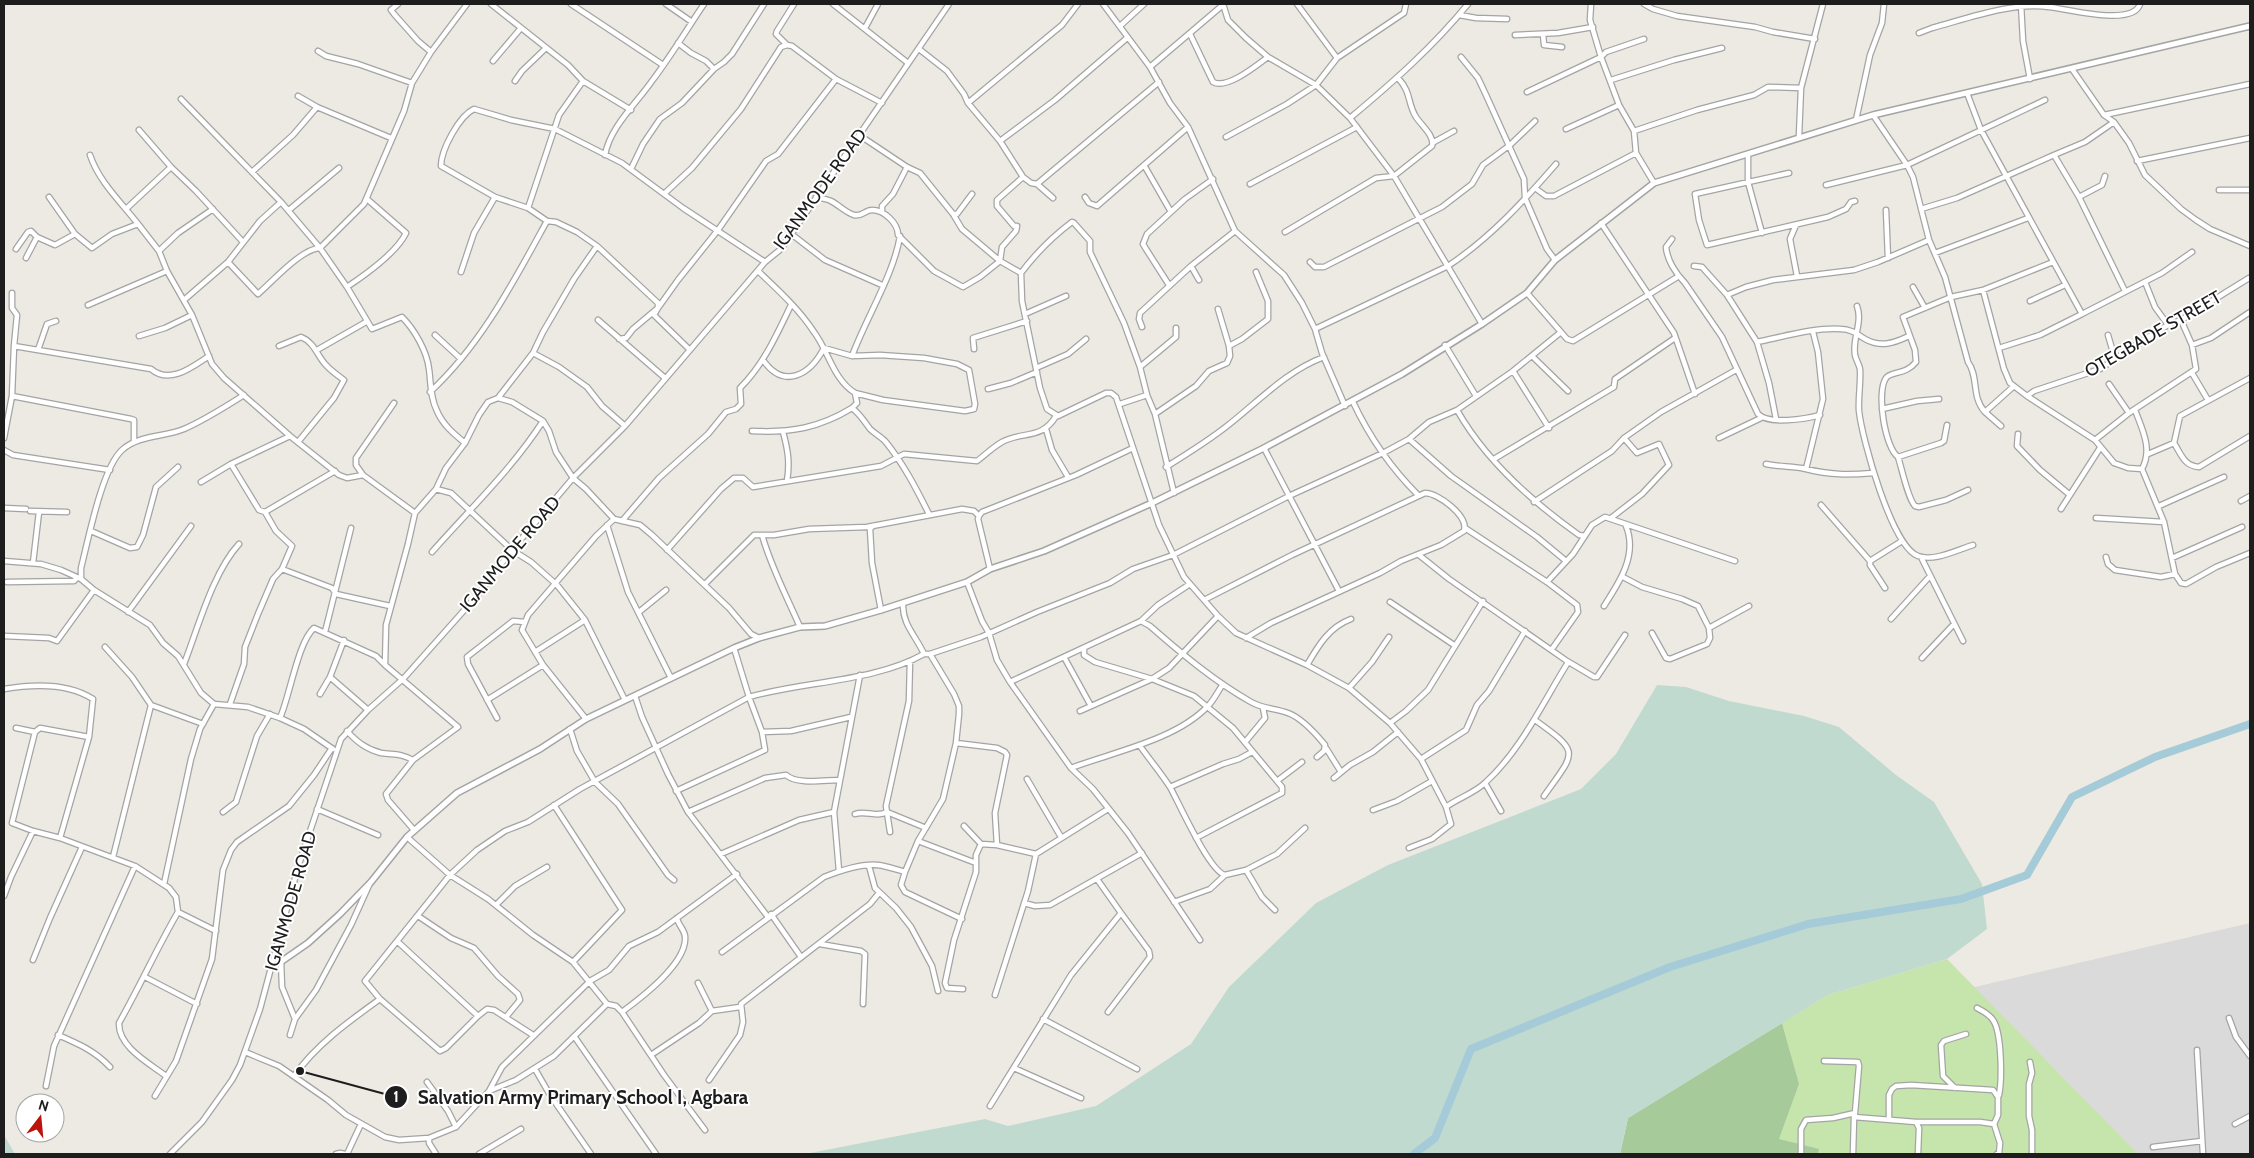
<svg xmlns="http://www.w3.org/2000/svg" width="2254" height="1158" font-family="Cabin,sans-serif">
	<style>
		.residential { fill: #dbdada }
		.grass { fill: #c6e5ac }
		.forest { fill: #a7ca9a }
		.wetland { fill: #c1dacf }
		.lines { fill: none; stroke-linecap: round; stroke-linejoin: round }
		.river { stroke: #a6cbd8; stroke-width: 8 }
		.minor-casing { stroke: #a4a4a4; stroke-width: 7 }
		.tertiary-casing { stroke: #a4a4a4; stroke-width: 8 }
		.minor { stroke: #fff; stroke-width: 4.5 }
		.tertiary { stroke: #fff; stroke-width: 5 }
		.labels { text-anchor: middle; stroke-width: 4; stroke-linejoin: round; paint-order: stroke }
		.street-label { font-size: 18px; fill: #1d1d1d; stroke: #fff }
		.leader { fill: none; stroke: #1d1d1d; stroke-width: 2 }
		.callout-dot { fill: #1d1d1d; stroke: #fff; stroke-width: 2 }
		.mark-label { font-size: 15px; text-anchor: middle; font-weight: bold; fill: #fff }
		.callout-label { font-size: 19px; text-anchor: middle; font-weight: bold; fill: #1d1d1d; stroke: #fff; stroke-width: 4; stroke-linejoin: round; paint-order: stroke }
	</style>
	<rect width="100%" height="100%" fill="#edeae3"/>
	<path class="residential" d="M2250,923V1154H1645L1846,1017Z"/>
	<path class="grass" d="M1947,959L2138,1154H1818L1819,1150L1779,1139L1799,1084L1782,1023L1828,995Z"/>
	<path class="forest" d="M1782,1023L1799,1084L1779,1139L1819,1149L1818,1154H1620L1628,1118Z"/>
	<path class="wetland" d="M1657,685L1686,687L1729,701L1804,716L1839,727L1896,775L1934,802L1982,884L1987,929L1947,959L1828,995L1628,1118L1620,1154H805L985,1119L1008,1126L1096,1106L1191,1044L1229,987L1316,903L1388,865L1581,789L1616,754Z
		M4,1135L15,1154H4Z"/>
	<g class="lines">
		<path class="river" d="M1414,1154L1435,1138L1471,1049L1670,967L1808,924L1961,899L2027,875L2072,797L2155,757L2250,724"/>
		<g class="minor-casing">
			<path id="minor" d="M398,4L391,10L394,14L418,41L431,52
				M491,4L568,65L583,81L631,110
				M571,4L663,65
				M666,4L692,22
				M833,4L908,63
				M1103,4L1150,67L1170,103L1188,127L1235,231L1284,275L1302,303L1315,329L1322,353L1345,406
				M1223,4L1228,20L1246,38L1268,57L1316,85L1350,118L1394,176L1482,324
				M1297,4L1337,58
				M1591,4L1590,20L1601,57L1619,105L1634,131L1636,153L1654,183
				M1644,4L1653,9L1677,16L1755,27L1773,32L1815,39
				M2021,4L2023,41L2030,79
				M1459,15L1476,18L1507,19
				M1120,26L1144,4
				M865,28L878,4
				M1919,33L1932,28C1969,18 2011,2 2049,7C2068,9 2133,27 2140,4
				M1190,34L1213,82C1227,90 1257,65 1268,57
				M1543,34L1544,45L1562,47
				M1515,35L1558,33L1593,27
				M678,43L691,53L706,61L714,69
				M787,45L776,34L777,31L794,4
				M919,49L947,71L964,94L968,103L1000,141L1023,177L1031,183L1037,184L1159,82
				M318,51L326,56L358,64L412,83
				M1461,57L1478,78L1486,95L1524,179L1525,198L1547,249L1555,260
				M493,61L521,28
				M1150,67L1224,4
				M2072,69L2104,115L2114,122L2129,143L2145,175L2181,209L2196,220L2210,229L2250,246
				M1611,80L1674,60L1722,48
				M515,81L522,71L546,48
				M1527,92L1601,57L1606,52L1644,39
				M1967,93L1981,130L2082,314L2162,273L2192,252
				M298,96L317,107L391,138
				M181,99L281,202L320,248L347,287L372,329L402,317C414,329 427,351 429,369C431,383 430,397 437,411C443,425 454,434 465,443
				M968,103L1062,25L1078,4
				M1873,115L1907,165L1913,177L1929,240L1945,277L1968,362C1979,377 1971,397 1985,412L2014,386
				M2104,115L2250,84
				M1350,118C1392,83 1433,47 1468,4
				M1856,120L1870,55L1882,23L1884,4
				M1566,129L1619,105
				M139,130L171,167L196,191L243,242
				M1634,131L1697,110L1754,95L1768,87L1801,88
				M859,135L907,167L920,173L953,214L962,229L1000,261L1021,273L1022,301L1040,388L1047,409L1058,416L1106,393H1111L1116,397L1159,525L1184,577L1218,616L1236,633L1307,665L1349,688L1390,723L1421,759L1446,807L1451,824L1432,839L1409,848
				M1799,136L1801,88L1823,4
				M1226,137L1287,104L1316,85L1337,58L1404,13L1406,4
				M1000,141L1055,100L1127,38
				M1434,142L1454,131
				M605,155C610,127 636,104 652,81C671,56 687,29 704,4
				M1748,155V182L1762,233
				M2054,155L2085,142L2114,122
				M2137,161L2250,138
				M1144,165L1171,212
				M631,169L643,144L660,119L682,103L714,69L724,62L732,54L764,4
				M252,172L293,135L317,107
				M1789,173L1695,194L1699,220L1707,245L1828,217L1846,209L1851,202L1855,201
				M1037,184L1053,198
				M1250,184L1357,127
				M1826,185L1907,165L2045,100
				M1535,188L1546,196H1554L1636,153
				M2219,190H2250
				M665,193L692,168L741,109L781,47L787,45L792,46L836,79L882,103
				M49,197L75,234
				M495,197L441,166C441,150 459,116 474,109L511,120L555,129L622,163L683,208L765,262
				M816,197C821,198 827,199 831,201C839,205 846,213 854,215C862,217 865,210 872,210C884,210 898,223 898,235L934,271L963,287L980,277L1000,261L1002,247L1016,231L1017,226H1014L997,206V200L1023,177
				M1085,197L1089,203L1097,206L1188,127
				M2079,197L2102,185L2105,176
				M528,208L559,115L583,81
				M126,209L171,167
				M1921,209L1957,198L2054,155L2079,197L2125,291
				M289,210L339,168
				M1886,210L1888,258
				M882,212V206L893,194L907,167
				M953,214H957L972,194
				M1601,223L1674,333L1695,394
				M138,224L159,251L167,271L192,315L212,364L224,378L290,436L339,475L347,478L363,475L415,513
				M1796,225L1790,239L1797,276
				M1285,232L1376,178L1394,176L1432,146C1435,136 1421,125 1416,117C1407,103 1412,93 1398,78
				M790,233L825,260L882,285
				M1672,239L1666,247C1667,260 1676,274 1685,283L1722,337L1758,414C1769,425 1806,419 1820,415
				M16,249L28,232L31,231L37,237
				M159,251L178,233L213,209
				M1935,253L2028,218
				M26,258L37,237L55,245L75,234L92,248L112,234L138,224C121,202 99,182 90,155
				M228,262L258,294C273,281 301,249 320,248L364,204L404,111L412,83L431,52L467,4
				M1310,262L1315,267H1324L1442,207L1472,184L1483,165L1510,145L1535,121
				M1191,266L1199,280
				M1694,266L1702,267L1727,295L1757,342L1769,383L1776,419
				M758,271C778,290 799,309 814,332C829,352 833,379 855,393L857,403L852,408C860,414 864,421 870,429C874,433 880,436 885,441C903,463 916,488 929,514
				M461,272L474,233L495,197L528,208L547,221L556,222L577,232L597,246L658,303V308L654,315L690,350
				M1021,273C1036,253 1052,237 1072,222L1074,223L1090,241V252L1124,323L1140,367
				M2145,282L2155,307L2168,325
				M1169,285L1146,249L1143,244L1147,234L1185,199L1213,179
				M347,287C365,275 397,252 406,233L367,199
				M1913,287L1925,308
				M1983,290L2004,369L2010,383L2027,396L2095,440L2114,463L2128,468L2142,469L2164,522L2175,574L2161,577L2115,570L2108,564L2106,557
				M12,293V308L17,315L14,346L151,369C170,385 192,367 209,356
				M1527,293L1567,339L1573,341L1679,276
				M1727,295L1746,287L1773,280L1854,270L1878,262L1929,240
				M184,300L228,262L260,221L281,202
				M2030,301L2065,285
				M88,305L167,271
				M1857,306C1863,323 1852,338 1855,355C1856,360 1859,364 1860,369C1861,383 1858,397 1859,411C1862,439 1892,547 1918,556C1934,562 1957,550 1973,545
				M1218,309L1229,346
				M1025,314L1066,296
				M598,320L665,378
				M1142,327L1139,319L1140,313L1191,266L1235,231
				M1315,329L1448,266C1490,238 1523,202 1556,164
				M435,335L461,359
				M2108,335L2115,359
				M139,336L165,328L192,315
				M619,339L626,338L633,329L658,308L678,280L718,230L766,161L778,154L836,79
				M1757,342C1782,337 1816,327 1841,329C1851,329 1857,334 1865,339C1881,348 1894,343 1909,336
				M1445,345L1476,396
				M2192,345L2211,338L2250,312
				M14,346L12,396L131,419L134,420V442
				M279,346L301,337C314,342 317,355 325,364C330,370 337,375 344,380L334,398L298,442
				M1999,348L2040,335L2082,314
				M974,349L973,338L1027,321
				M38,350L47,324L56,321
				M317,350L366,322
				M533,353L559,367L587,387L602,406L625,426
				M852,356C866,318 894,274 900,236
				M1532,356L1568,391
				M763,360C784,390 810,375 824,348L852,356L880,355L924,358L957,364L969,370L975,404L974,409L965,411L883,400L855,393
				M1036,368L1068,354L1086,339
				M1513,371L1549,428
				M2192,373L2208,400
				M2250,378L2180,416L2174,443C2181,454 2184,466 2199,467L2250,436
				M2109,384L2129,413
				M988,389L1011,383L1037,372
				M430,392C481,345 514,281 547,221
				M2027,396L2034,391L2100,369L2145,339L2168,325L2181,320L2249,278
				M498,398L512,402L543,421L549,431L556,452L573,478L586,489L614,519L640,525L652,535L729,608L751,634L759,638
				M1353,402C1369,436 1391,468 1418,495
				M1120,404L1147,395
				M1882,409L1917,401L1939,399
				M1457,410C1486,461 1531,501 1579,535L1585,536
				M2135,410C2142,429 2153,449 2142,469
				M1985,412L2001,426
				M1155,414L1196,386L1209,371L1227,363L1230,356L1229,346L1242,339L1268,319V301L1256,272
				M1947,425L1944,441L1941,443L1898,457C1885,448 1876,392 1886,378C1891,371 1906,375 1916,362L1915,350L1903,317L1951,297L1983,290L2053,262
				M1046,429L1052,450L1068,477
				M752,431C791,433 819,428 852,408
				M783,432C788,450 790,463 787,481
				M2018,434L2017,446L2040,470L2070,495
				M4,438L12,396
				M1719,438L1761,418
				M1409,439L1451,476L1537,537L1566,561
				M2095,440L2129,413L2196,369L2192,345L2181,320
				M1264,448L1339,591
				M4,450L13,455L110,470
				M2148,454L2174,443
				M1898,457C1902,469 1908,499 1915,506L1919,507L1946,500L1968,490
				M1494,459L1614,387L1615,379L1675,338
				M231,464L259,510L265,512L276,531L292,546L282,569
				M1766,464C1779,467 1794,466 1806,469C1830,475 1848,475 1873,473
				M1166,467C1187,454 1208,441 1227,426C1258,402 1286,371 1324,357
				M1806,469L1823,399L1818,352L1813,332
				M363,475L356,465V458L394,403
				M201,482L231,464L290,436
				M436,489L451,493L512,550L531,562L557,585L585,620L625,700
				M1174,493L1155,414L1147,395L1140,367L1176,337V328
				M2241,501L2250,496
				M1534,502L1612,451L1624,438L1661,412L1736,370
				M1821,505L1870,561V565L1885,588
				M2159,506L2224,477
				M4,508L26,509
				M2061,509L2100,448
				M30,511L67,512
				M265,512L335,471
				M979,516L978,519L990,569
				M1611,518L1642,494L1669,465L1659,444L1637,453L1624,438
				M2096,518L2164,522
				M622,521L659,478L708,434L726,412L736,409L741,404L740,388C764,364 777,334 791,305
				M607,525L628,592L671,678
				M873,526L870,529L872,563L881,610
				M1465,528L1547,582L1577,605L1578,612L1552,649
				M91,531L130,548L137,547L143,535L156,487L178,467
				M762,535C771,567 787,597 800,627
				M667,550L721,489L734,478H743L753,487L881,466L904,454L977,461C985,455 993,447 1002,442C1022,431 1042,440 1056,416
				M432,552C470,509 512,469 543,421
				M1419,555L1449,579L1567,661V664C1542,704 1521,750 1486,782C1475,793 1458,798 1446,807
				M1921,557L1963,641
				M2172,558L2242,527
				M4,561L41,564L61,570L81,579L94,590L150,625L163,643L178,656L201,693L214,704L248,707L280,718L304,729L333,749
				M1870,561L1902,541
				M33,563L39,512
				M2175,574L2181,583L2186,584L2216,567L2250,553
				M1623,577L1642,587L1682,599L1698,606L1709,628L1710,638L1707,644L1670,659L1666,658L1652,633
				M81,579V568C88,541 102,468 122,450C138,435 165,437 184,429C205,420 225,407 244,395
				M7,582L74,581L77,578
				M967,582L982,621L989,633L997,660L1010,682L1071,768L1093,789L1128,833L1200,940
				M1547,582L1573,554L1592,525L1605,517L1735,561
				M705,584L754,535H774L809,529L867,527L962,509L974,511L979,516L982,512L1076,475L1133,448
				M1204,600L1292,555L1425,493C1438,493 1469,516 1464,531L1441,545L1401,561L1380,573L1271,623L1246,638
				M1390,602L1454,645
				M903,604C902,624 916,636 924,654H930L954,694L959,706V714L956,743L943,799L918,841L905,872
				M1604,606C1619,583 1638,555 1626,526
				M128,612L191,526
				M639,612L666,590
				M1891,619L1930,576
				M1141,621L1158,605L1190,584
				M1709,628L1749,606
				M325,632L351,528
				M4,636L49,638L57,641L94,590
				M105,647L132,677L151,705L203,724
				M1084,648V655L1095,662L1152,679L1194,696L1233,728L1282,787V793L1196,838
				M535,652L585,620
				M930,654L981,637L1037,612L1110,583L1133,569L1173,555L1289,496L1383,453L1409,439L1429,422L1457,410L1513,371L1561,332
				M1064,657L1091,706
				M1922,658L1954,624
				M1567,661L1594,677H1597L1625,635
				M184,664C198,628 213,572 239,544
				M1307,665C1318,646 1329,627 1351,619
				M330,677L368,710
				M1010,682L1141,621L1150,626C1182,654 1214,681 1251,702C1263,709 1275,708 1288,713C1302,718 1316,734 1325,745L1324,751L1317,757
				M1349,688L1372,662L1389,637
				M4,689C33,684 67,682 93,699L89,737L60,838
				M320,694L330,677L344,640
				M635,696L642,717L668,774L688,812L768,917
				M487,700L543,665
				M230,704L244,664L245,647L258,614L273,579L282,569L332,588L336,594L390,606
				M1080,711L1152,679L1169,668L1218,616
				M280,718C290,695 298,642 314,628L376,656L385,665
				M497,718L468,664L467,657L513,621L525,622
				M586,719L543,665L522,630L528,615L596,536L614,519
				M1535,720C1581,753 1576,751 1544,796
				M1390,723L1406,711L1428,690L1483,601
				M16,728L35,732L12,823L33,831L60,838L135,866L169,888L176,897L178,912L216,931
				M570,729L577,751L595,782L618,804L668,875L674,880
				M347,731C357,742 366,749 381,753C394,755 400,753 413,760L458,727L385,665L386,625L408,544L415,513L436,489L446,468L465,443L479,415L488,402L498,398L533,353L543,332L574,279L597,246
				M35,732L40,728L89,737
				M762,732L791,731L851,717
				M1246,741L1265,718L1263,708
				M956,743L997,748L1005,752L1007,755L995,813L997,845
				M1140,746C1150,760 1161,773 1170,787C1179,803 1209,871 1225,875
				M1326,748L1341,772
				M1421,759L1466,730L1477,705L1489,691L1525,631
				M413,760L386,794L388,800L414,830
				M1071,768C1113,752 1176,740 1208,706C1214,700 1218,691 1223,684
				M1334,778L1350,765L1373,752L1398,732
				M1027,779L1061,837
				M1277,781L1302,762
				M1485,783L1501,811
				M1170,787L1223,764L1239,759L1252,752
				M676,791L765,750L762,732L749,697L734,648
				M554,805L622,910L573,962
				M317,809L378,835
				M1373,810L1397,801L1432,781
				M223,812L236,802L257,736L270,714
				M688,812L765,778L786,775C797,785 825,780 839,780
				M855,814C866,810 876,818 887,812L926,828
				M964,826L981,844
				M890,832L886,806L909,701L910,661
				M407,837L450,875L488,899L533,935L573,962L607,1004L616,1006L622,1012L664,1075L705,1130
				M918,841L976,863
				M721,854L799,820L834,812
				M113,857L151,705
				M869,866L875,888L896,908L911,927L932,966L938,991
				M1246,870L1262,897L1275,910
				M839,871L834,812L860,675
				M164,884L191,759L200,729L214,704
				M4,896L11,877L33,831
				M1174,902L1210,889L1225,875L1246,870L1277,854L1305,828
				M1024,903L1035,906L1050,905L1142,853
				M496,905L515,886L547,867
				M771,914L801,957
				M418,916L451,938L474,948L498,976L518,994L520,1000L506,1017
				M398,942L478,1016L487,1009L494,1010L533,1035
				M820,944L861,951L865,954L863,1004
				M722,952L824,877C839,871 861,863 878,865C887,866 897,870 905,872L901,885L905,892L962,919
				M33,960L50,918L82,847
				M281,961L282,987L295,1019
				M145,977L197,1004
				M698,983L712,1011
				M963,989L947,988L945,983L954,940L976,872V855L981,844L997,845L1036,854
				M995,995L1028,891L1036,854L1108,809
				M1977,1008C1983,1011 1989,1014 1993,1020C2002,1033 2002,1080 1999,1095
				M622,1012C641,998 688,963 685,936C684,929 678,925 677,918
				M1108,1012L1150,957L1149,951L1121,913
				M478,1016L446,1048L440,1051L380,999L365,981L450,875L477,850L505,831L528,822L580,789L749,697C805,681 874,682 924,654
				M2229,1018L2236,1037L2250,1056
				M1043,1019L1137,1069
				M58,1035C79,1044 95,1051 110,1067
				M290,1035L295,1019L316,990L351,925L370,883
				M574,1036L656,1154
				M2197,1050L2203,1154
				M245,1052L279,1066L328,1100L346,1115L385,1137L399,1140L429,1138L456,1127L489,1091L516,1080L554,1056L607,1004
				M651,1055L699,1023L712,1011L740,1007
				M1824,1061L1858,1062L1859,1066L1855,1113
				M2030,1062L2032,1073L2029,1084V1116L2032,1130V1154
				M1014,1068L1081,1098
				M535,1069L550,1095L591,1154
				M166,1076C149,1063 118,1047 119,1023C140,986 157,948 178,912
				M294,1076C317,1044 348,1022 380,999
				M709,1080L740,1035L743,1022L741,1004L870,904L879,893
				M427,1082L448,1111L456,1127
				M46,1086L54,1046L135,866
				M1955,1088L1943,1076L1941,1045L1944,1041L1966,1034
				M489,1091L502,1067L590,981L609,970L629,946L658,932L737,874
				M155,1096L176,1061L212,959L223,870L231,850L237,842L289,806L314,775L332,748
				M990,1106L1071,975L1121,913L1097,879
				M1889,1118V1095L1892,1089L1896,1086L1911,1085L1993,1090L1998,1097V1115L1994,1124L2000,1143L1999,1154H1997
				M1916,1122H1980L1994,1124
				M2235,1124L2250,1116
				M429,1138V1143L436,1154
				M2153,1147L2202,1141
				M170,1154L202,1122L232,1080L240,1065L260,1009L298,867L341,739L368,710L404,678L475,598L512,550L573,478L625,426L765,262L781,249L949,4
				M336,1154L340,1153L345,1154
				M347,1154L361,1124
				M479,1154L521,1129
				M1801,1154V1129L1806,1120L1833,1118L1855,1113L1854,1117L1916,1122L1919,1128L1918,1154
				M1853,1154L1854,1117"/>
		</g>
		<g class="tertiary-casing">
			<path id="tertiary" d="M272,968L308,943L340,914L371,882L407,837L457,793L540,749L586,719L734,648L759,638L800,627L825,626L881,610L967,582L990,569L1044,551L1152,503L1264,448L1402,374L1482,324L1527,293L1555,260L1654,183L1873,115L2250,26"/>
		</g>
		<use href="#minor" class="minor"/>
		<use href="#tertiary" class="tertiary"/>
	</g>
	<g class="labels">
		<g class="street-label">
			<text transform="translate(820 189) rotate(-54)" y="6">IGANMODE ROAD</text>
			<text transform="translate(2153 334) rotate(-30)" y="6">OTEGBADE STREET</text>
			<text transform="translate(510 554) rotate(-50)" y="6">IGANMODE ROAD</text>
			<text transform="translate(291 901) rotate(-74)" y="6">IGANMODE ROAD</text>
		</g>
	</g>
	<path class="leader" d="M300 1071L396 1097"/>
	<g class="callout-dot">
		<circle cx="300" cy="1071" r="5"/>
		<circle cx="396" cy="1097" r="12"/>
	</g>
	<g class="mark-label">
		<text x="396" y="1102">1</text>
	</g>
	<g class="callout-label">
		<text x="583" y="1104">Salvation Army Primary School I, Agbara</text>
	</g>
	<rect width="2254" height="1158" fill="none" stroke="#1d1d1d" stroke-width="10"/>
	<g transform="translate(40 1118) rotate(16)"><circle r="24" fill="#ffffff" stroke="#a5a5a5"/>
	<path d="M0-4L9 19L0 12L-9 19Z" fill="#bc130d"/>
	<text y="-8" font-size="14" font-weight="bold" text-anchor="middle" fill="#1d1d1d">N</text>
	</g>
</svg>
